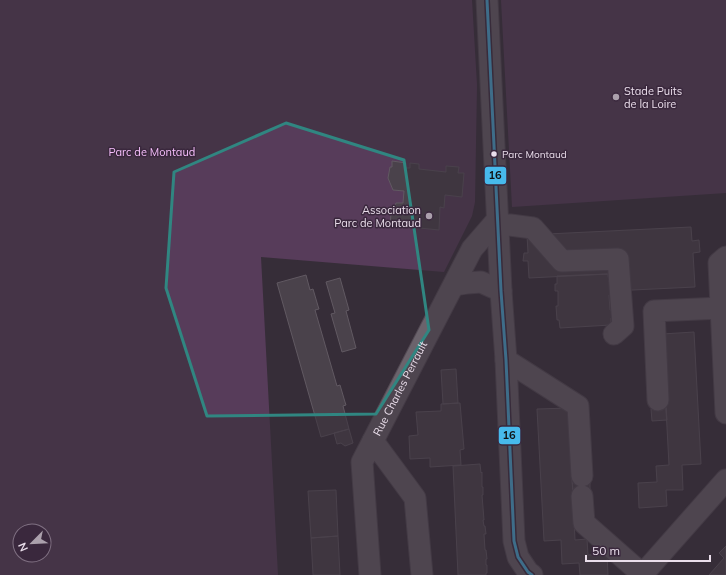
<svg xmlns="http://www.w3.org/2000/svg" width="726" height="575" font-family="Mulish,sans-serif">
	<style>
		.green { fill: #573c5a; fill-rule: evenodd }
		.building { fill: #4a424b; stroke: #615962 }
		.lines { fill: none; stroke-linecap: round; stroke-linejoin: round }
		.minor-casing { stroke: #534a54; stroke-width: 23 }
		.minor { stroke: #6b636c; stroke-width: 21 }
		.bus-1-casing { stroke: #3a283d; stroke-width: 6 }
		.bus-1 { stroke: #47baec; stroke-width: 3 }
		.marked { fill: none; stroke: #308681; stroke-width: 3; stroke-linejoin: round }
		.poi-dot { fill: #aba0ac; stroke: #3a283d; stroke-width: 1.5 }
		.bus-dot { fill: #eadeeb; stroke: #3a283d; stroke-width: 1.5 }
		.labels { text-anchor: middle; stroke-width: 3; stroke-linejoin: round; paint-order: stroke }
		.bus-label { font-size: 10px; fill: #eadeeb; stroke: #3a283d; text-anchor: start }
		.poi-label { font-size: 11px; fill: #eadeeb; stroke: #3a283d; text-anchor: start }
		.park-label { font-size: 11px; fill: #f6bffc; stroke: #3a283d }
		.street-label { font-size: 11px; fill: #eadeeb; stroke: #3a283d }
		.line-badge { stroke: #3a283d; stroke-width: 1.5 }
		.pale-badge-label { font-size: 11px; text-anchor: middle; font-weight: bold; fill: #111 }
	</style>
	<rect width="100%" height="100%" fill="#362d38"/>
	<path class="green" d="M0,0H472L477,85L475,202L472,216L444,272L261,257L278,575H0ZM20,531H44V555H20Z
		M501,0H726V193L512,207Z"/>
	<path class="building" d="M392,161L406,163L405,168H410V163L419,164V169L446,172V166L459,167L458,173H464L462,197L445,195L444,208L440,207L439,230L390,225L391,214L396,203H403L404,191L393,190L388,178L390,167H392Z
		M691,227L692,241L699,240L700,252L693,253L695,287L612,291L611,281L609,282L608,274L529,278L528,261H523L524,253H528L527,235Z
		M608,274L609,282L611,281L612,295H609L610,310H613V317L611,318V325L560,328L559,320H557L556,306H558V291H555V284H557V276Z
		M306,275L310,290L313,289L318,306L319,309L315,310L337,386L340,385L345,402L346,405L343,406L349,429L321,437L277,283Z
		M340,278L349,310L346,311L356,348L342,352L331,314L335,313L326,282Z
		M694,332L701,464L682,465L683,490H666L667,506L639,508L638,483L657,482L656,466L669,465L662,334Z
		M456,369L458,403L443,404L441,370Z
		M460,403L464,449L460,450L461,465L430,467V458L410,459L409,436L418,435L416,412L441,411V404Z
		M569,408L575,540L587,539L588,555L607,554L608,575H580L579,563L562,564L561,540L544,541L537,409Z
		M666,408L667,420L652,421L651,409Z
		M349,429L353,443L345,446L341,443L337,444L334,433Z
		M480,464L481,473L482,472V487H483V495H482L484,520H483L484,526H485L486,534H484L485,550H486L487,559H486V565H487V573H486V575H458L453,466Z
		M590,479V492L573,493L572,480Z
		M336,490L338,536L311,538L308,491Z
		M338,536L340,575H313L311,538Z
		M726,546V575H709L724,558L719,553Z"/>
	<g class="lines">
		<g class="minor-casing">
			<g id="minor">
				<path d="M487,0L501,291L506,360L514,541L518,557L528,572L532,575"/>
				<path d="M498,226L510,225L533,228L562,261L618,259L623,326L614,334"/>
				<path d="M726,257L719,263L726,413"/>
				<path d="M454,285L467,283L481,282L501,291"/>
				<path d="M506,360L578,406L582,476"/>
				<path d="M658,400L654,311L721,308"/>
				<path d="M373,441L415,498L422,575"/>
				<path d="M582,496L584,523L643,575"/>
				<path id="s1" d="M370,575L362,462L472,249L498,219"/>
				<path d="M642,575L726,480"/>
			</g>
		</g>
		<use href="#minor" class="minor"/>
		<g class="bus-1-casing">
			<path id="bus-1" d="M487,0L501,291L506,360L514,541L518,557L528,572L532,575"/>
		</g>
		<use href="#bus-1" class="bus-1"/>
	</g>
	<path d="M0 0H726V575H0ZM286,123L404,160L429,330L376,414L207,416L166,288L174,172Z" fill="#362d38" fill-opacity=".55" fill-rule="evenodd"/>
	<path class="marked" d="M286,123L404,160L429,330L376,414L207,416L166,288L174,172Z"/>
	<g class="poi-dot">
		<circle cx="616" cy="97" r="4"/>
		<circle cx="429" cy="216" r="4"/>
	</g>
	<circle class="bus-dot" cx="494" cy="154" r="3.5"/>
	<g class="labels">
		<g class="bus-label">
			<text x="502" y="158">Parc Montaud</text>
		</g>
		<g class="poi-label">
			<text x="624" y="95">Stade Puits<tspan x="624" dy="13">de la Loire</tspan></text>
			<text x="421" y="214" text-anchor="end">Association<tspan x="421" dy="13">Parc de Montaud</tspan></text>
		</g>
		<g class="park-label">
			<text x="152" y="156">Parc de Montaud</text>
		</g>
		<g class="street-label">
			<text dy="4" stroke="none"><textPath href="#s1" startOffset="196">Rue Charles Perrault</textPath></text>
		</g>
	</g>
	<g class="line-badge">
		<rect x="484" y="166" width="23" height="19" rx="4" fill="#47baec"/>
		<rect x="498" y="426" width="23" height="19" rx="4" fill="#47baec"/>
	</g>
	<g class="pale-badge-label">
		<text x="495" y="179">16</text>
		<text x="509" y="439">16</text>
	</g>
	<g transform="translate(32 543) rotate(246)"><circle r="19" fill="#3a283d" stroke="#807183"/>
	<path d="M0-3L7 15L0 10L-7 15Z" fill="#aba0ac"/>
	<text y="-6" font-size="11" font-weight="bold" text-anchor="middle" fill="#eadeeb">N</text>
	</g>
	<path d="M586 555v6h124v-6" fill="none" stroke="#eadeeb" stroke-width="2"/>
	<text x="592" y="555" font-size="12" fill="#eadeeb" stroke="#3a283d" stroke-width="3" paint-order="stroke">50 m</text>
</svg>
